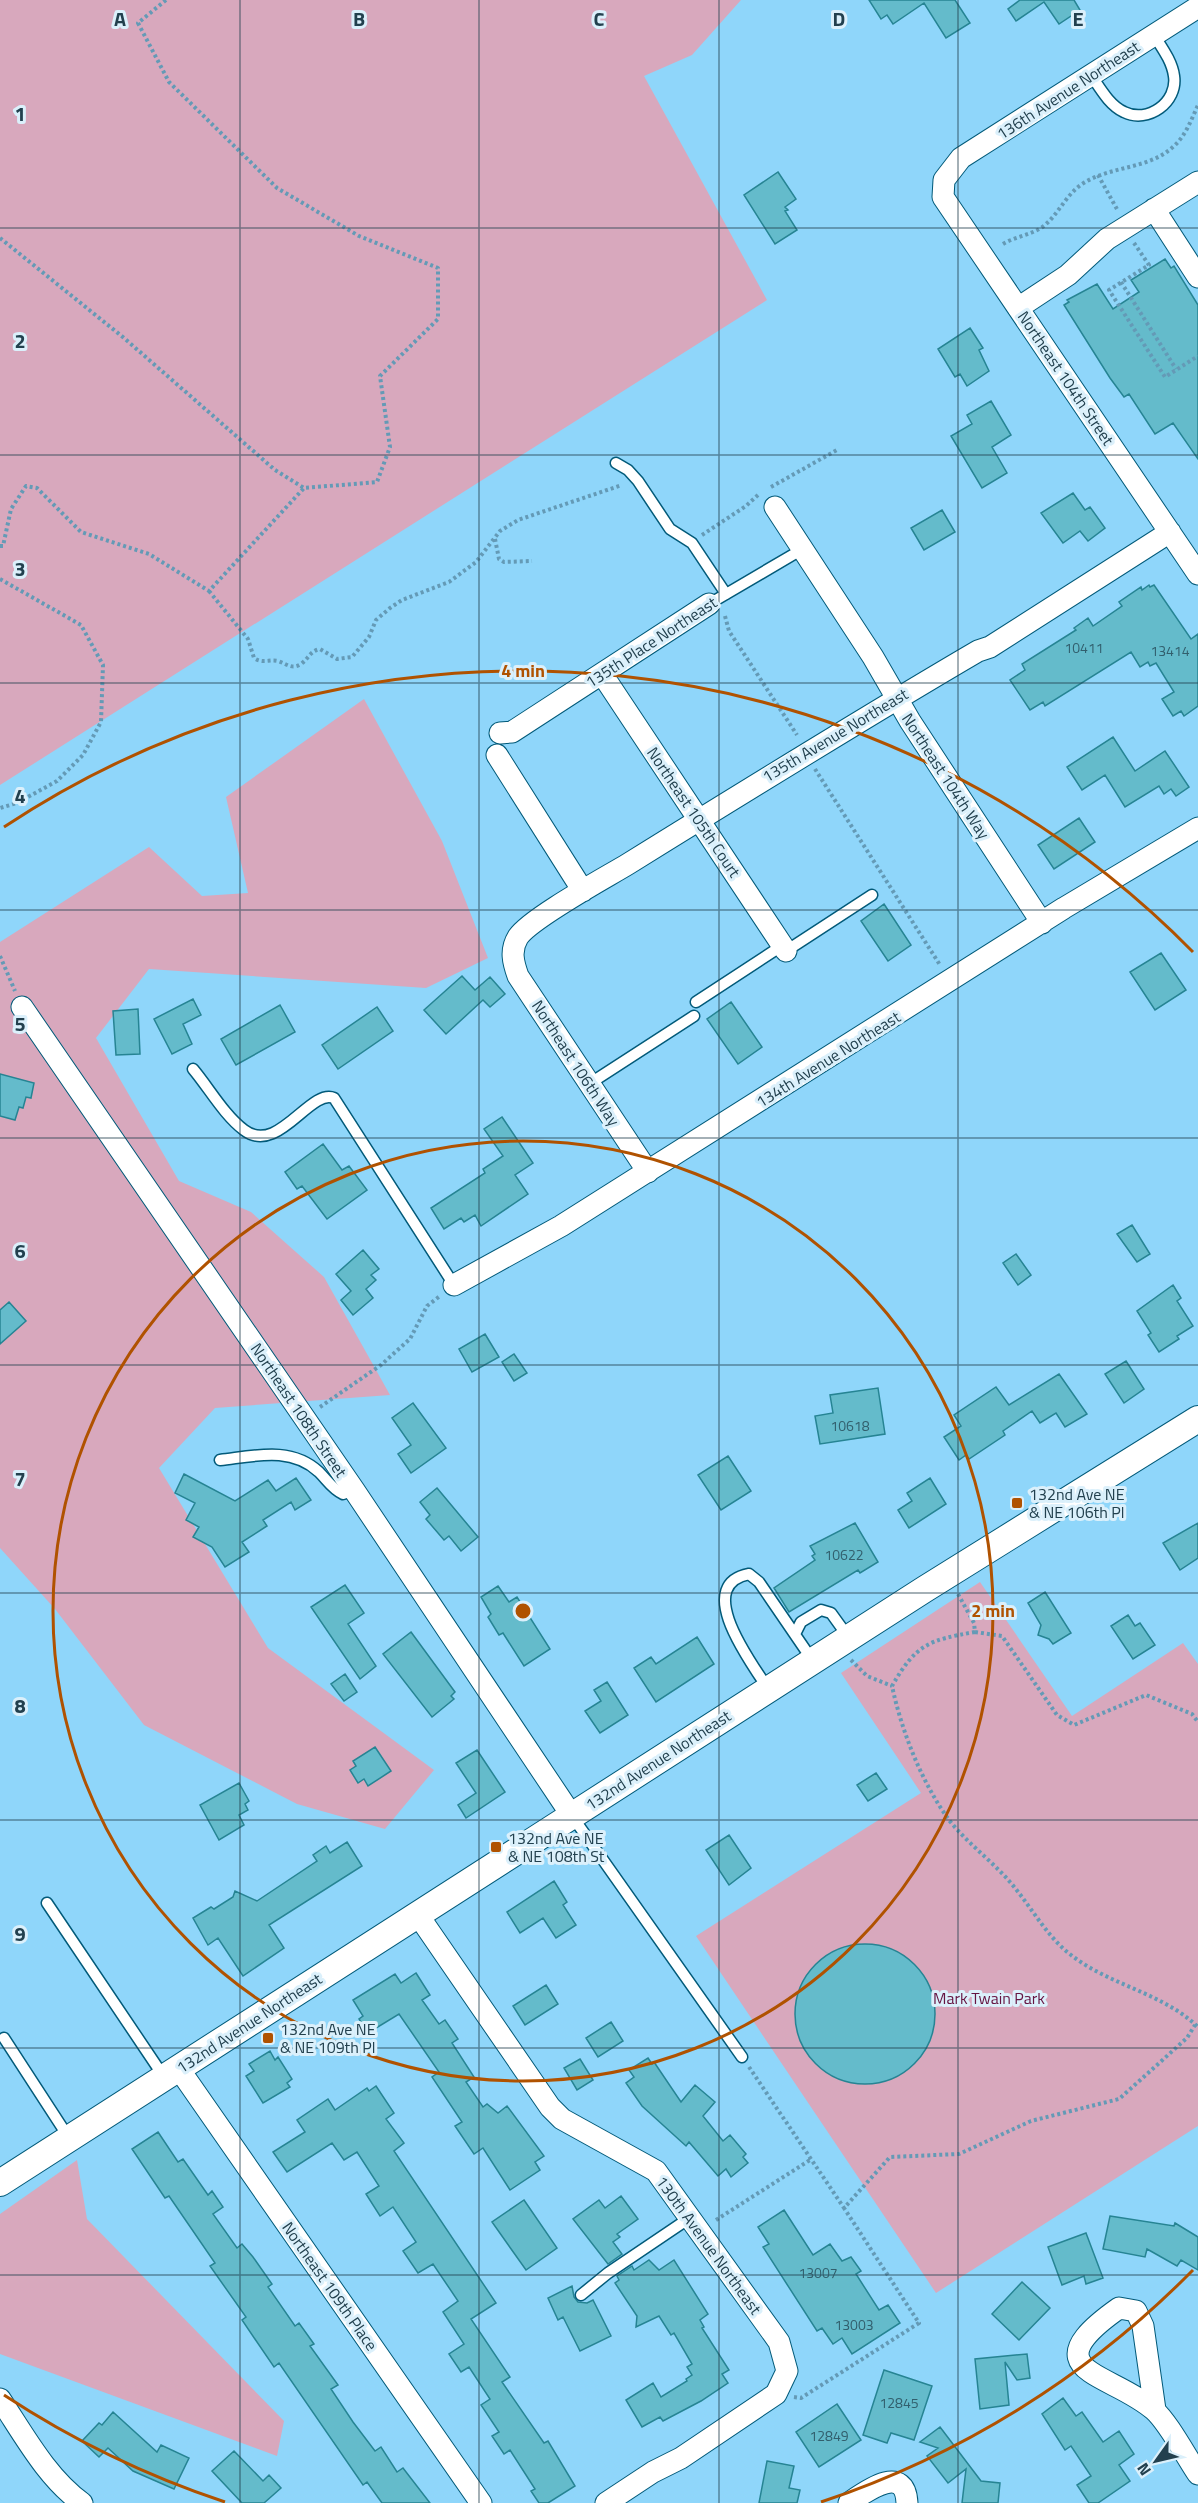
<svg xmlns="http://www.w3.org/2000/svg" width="1198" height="2503" font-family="'Titillium Web',sans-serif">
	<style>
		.green { fill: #d8a8bd }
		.building { fill: #64bbcb; stroke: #268493; stroke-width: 1.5 }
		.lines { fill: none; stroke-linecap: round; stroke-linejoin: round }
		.service-casing { stroke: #025a79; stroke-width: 13 }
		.minor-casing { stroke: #025a79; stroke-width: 23 }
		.tertiary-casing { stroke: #025a79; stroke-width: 28 }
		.path { stroke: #649ab6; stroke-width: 4; stroke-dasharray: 3 3; stroke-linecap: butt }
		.service { stroke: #fff; stroke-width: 10 }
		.minor { stroke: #fff; stroke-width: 21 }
		.tertiary { stroke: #fff; stroke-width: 26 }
		.grid { fill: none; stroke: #22404e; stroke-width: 1.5; stroke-opacity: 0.55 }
		.ring { fill: none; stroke: #b05200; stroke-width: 3 }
		.poi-dot { fill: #b05200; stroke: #dbf0fb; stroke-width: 2 }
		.labels { text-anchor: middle; stroke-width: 6; stroke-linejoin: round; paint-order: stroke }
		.number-label { font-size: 14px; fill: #325f6d }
		.street-label { font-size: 16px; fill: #22404e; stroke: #dbf0fb }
		.poi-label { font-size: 16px; fill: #22404e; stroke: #dbf0fb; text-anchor: start }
		.park-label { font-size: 16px; fill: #651442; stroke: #dbf0fb }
		.grid-label { font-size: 20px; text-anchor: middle; font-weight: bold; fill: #22404e; stroke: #dbf0fb; stroke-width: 6; stroke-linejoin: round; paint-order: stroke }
		.centre { fill: #b05200; stroke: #dbf0fb; stroke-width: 3 }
		.ring-label { font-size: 18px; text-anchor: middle; font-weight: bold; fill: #b05200; stroke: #dbf0fb; stroke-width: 6; stroke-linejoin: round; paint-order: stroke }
	</style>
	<rect width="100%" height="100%" fill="#8fd6fa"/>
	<path class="green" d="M0,0H741L692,55L644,76L767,300L0,785Z
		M364,699L442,841L488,958L426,988L149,969L96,1038L179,1181L251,1212L324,1277L390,1395L215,1408L159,1468L268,1648L434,1770L385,1829L297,1804L144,1725L55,1609L0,1548V942L149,847L202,896L248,893L226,797Z
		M980,1582L1072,1716L1183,1643L1198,1664V2126L936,2293L696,1936L921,1793L841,1673Z
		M77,2160L87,2219L284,2421L277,2456L0,2354V2214Z"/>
	<path class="building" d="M869,0H955L970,23L946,38L924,3L893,24L887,15L881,19Z
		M1020,0H1074L1080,10L1059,24L1044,2L1016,21L1008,9Z
		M778,172L796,199L785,207L788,210L785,211L797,230L775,244L744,195Z
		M1165,259L1171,268L1174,266L1198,305V459L1173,423L1155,434L1129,394L1124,397L1110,378L1064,305L1069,302L1067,300L1097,284L1113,309L1139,292L1131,280Z
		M970,328L983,348L979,350L989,371L967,386L960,374L955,377L938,349Z
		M991,401L1011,435L992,447L1007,473L982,488L951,436L972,424L967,415Z
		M1073,493L1085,510L1090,507L1105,528L1088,541L1080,531L1063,543L1041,513Z
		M942,510L955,532L924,550L911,528Z
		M1149,585L1150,587L1154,585L1191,639L1198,634V706L1184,716L1181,711L1173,716L1162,699L1174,692L1156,663L1150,666L1148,662L1140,667L1131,652L1045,706L1043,702L1030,710L1010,680L1025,670L1022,664L1076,630L1074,628L1088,618L1093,626L1122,606L1119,602L1141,587L1142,590Z
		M1113,737L1135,771L1165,751L1189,787L1176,796L1171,789L1164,794L1159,786L1125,807L1105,775L1082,790L1067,767Z
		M1079,818L1095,842L1054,869L1038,845Z
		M884,904L911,945L888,961L861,921Z
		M1161,953L1186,990L1155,1010L1130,972Z
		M462,976L475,990L490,977L505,994L490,1007L483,1000L446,1034L424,1010Z
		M193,999L201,1015L183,1024L192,1044L172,1054L154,1019Z
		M731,1002L762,1047L738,1064L707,1019Z
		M280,1005L295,1032L236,1065L221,1039Z
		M377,1007L393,1031L338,1069L322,1045Z
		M138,1009L140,1054L116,1055L113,1011Z
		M0,1074L34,1083L31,1098L26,1097L23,1108L19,1107L15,1120L0,1116Z
		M502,1117L533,1163L515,1175L528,1194L481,1226L475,1215L464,1222L461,1218L444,1229L431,1208L485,1173L483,1169L503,1156L484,1129Z
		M323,1144L342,1170L349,1166L367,1190L327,1219L302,1186L297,1189L285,1172Z
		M1132,1225L1150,1254L1137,1262L1117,1234Z
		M363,1250L379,1269L371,1275L376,1280L366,1289L373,1298L353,1315L341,1300L351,1291L336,1274Z
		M1016,1254L1031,1275L1018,1285L1003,1263Z
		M1173,1285L1181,1298L1177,1301L1193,1326L1177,1336L1179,1339L1159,1352L1148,1335L1151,1333L1137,1311Z
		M9,1302L26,1321L0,1344V1310Z
		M485,1334L499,1357L472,1372L459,1349Z
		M514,1354L527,1373L514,1381L502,1362Z
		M1126,1361L1144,1389L1124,1403L1105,1374Z
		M1059,1374L1087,1414L1065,1427L1056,1413L1040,1423L1032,1411L1003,1431L1005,1435L969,1459L966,1455L959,1460L944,1437L961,1426L954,1415L996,1387L1009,1405Z
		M878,1388L885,1434L820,1444L815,1416L833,1413L830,1395Z
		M413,1403L446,1448L411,1473L398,1454L411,1445L392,1418Z
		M728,1456L751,1491L721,1510L698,1475Z
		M184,1474L235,1501L268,1480L276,1491L296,1478L311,1500L295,1510L291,1502L263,1520L267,1526L242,1542L249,1552L225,1567L212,1547L193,1537L199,1527L186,1520L195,1503L175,1493Z
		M930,1478L946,1504L909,1528L898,1510L912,1501L907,1493Z
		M437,1488L478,1537L461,1551L449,1536L444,1540L426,1519L430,1515L420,1502Z
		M855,1523L878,1562L860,1573L858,1570L789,1612L774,1588L815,1560L812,1556L815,1554L810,1546Z
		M1198,1523V1558L1180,1570L1163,1543Z
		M345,1585L364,1613L348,1624L376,1666L360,1679L311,1607Z
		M498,1586L509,1602L517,1597L550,1649L524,1666L503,1633L499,1635L488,1617L491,1614L481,1597Z
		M1045,1592L1071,1633L1053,1644L1049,1639L1038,1635L1041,1625L1028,1603Z
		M1128,1615L1135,1626L1140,1623L1155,1645L1133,1659L1111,1626Z
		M411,1632L455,1692L451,1696L454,1699L432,1717L383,1654Z
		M697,1637L714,1664L656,1702L634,1668L651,1657L656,1664Z
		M345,1674L357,1692L344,1701L331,1684Z
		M607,1682L628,1715L600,1733L585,1711L601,1701L594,1690Z
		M375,1747L391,1771L368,1786L364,1779L358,1783L350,1770L356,1766L353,1761Z
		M477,1750L505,1792L466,1818L458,1805L476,1793L456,1763Z
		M876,1773L887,1789L868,1801L857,1785Z
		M239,1783L249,1801L245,1804L248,1810L239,1815L244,1825L219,1840L200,1805Z
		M729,1835L751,1868L729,1885L706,1850Z
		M347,1842L362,1866L269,1925L284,1948L243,1976L218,1938L208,1945L193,1918L211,1907L214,1909L233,1897L235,1891L257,1901L317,1861L313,1855L326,1846L330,1853Z
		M554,1881L567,1902L563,1905L576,1925L556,1938L543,1918L520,1933L507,1912Z
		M795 2014a70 70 0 1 1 140 0a70 70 0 1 1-140 0Z
		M416,1973L430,1995L422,2000L439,2024L445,2020L458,2039L452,2043L474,2077L466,2082L483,2107L487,2104L498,2113L507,2106L544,2156L535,2162L540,2170L510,2190L483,2148L474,2154L455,2126L462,2122L432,2077L439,2072L399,2014L368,2033L359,2019L363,2016L353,2000L395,1974L401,1983Z
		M546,1985L558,2004L525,2025L513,2006Z
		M611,2022L623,2041L598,2057L586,2038Z
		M270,2051L275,2060L278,2057L292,2079L287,2083L290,2087L263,2103L246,2076L254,2071L249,2064Z
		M648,2058L652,2064L654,2062L681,2102L695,2085L715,2102L703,2116L723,2141L730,2135L746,2154L743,2157L748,2163L731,2177L726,2169L718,2176L689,2142L686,2146L642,2106L626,2083L634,2077L629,2070Z
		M580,2059L593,2080L577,2090L564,2068Z
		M376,2086L394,2113L386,2119L404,2143L394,2151L496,2303L471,2319L510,2377L502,2382L544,2443L548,2441L575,2486L548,2503H539L531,2491L535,2489L510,2450L504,2454L492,2436L499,2432L481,2405L490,2399L469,2367L461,2372L449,2354L464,2344L443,2312L458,2301L433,2264L418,2273L403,2251L416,2242L393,2207L380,2216L366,2194L379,2186L357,2152L344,2160L332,2143L287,2172L273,2152L305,2132L297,2120L328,2099L335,2110L367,2088L369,2091Z
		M158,2132L178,2162L183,2159L208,2195L212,2191L223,2207L213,2214L237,2248L242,2244L253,2257L272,2284L268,2287L295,2326L299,2323L314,2344L310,2346L338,2385L331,2389L353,2422L375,2451L381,2447L397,2472L403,2468L430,2503H382L367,2482L363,2485L279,2363L274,2367L242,2320L246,2317L210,2266L215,2263L169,2196L165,2198L132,2149Z
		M621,2196L638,2219L617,2234L620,2237L613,2242L622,2254L608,2264L573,2219L599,2200L605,2208Z
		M524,2200L557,2248L526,2270L492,2222Z
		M784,2210L813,2255L830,2244L842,2261L851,2257L861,2271L856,2274L879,2310L888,2305L900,2323L852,2354L842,2338L833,2344L822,2328L817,2331L763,2247L769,2244L758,2227Z
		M1110,2216L1174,2226L1175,2223L1198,2237V2270L1181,2260L1177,2266L1147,2249L1145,2257L1103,2249Z
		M1086,2233L1103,2278L1086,2284L1084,2276L1062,2285L1048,2247Z
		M649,2260L659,2270L674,2260L708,2314L700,2320L704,2327L702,2328L729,2370L722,2374L728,2383L701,2401L663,2421L660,2417L642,2427L626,2400L653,2383L661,2397L687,2381L686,2379L692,2375L687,2367L692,2364L674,2333L671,2335L659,2316L636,2327L637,2316L615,2283L619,2280L617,2276L632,2266L634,2270Z
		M1022,2282L1050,2308L1019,2340L992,2314Z
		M572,2286L574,2297L578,2302L587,2303L593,2300L611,2336L580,2351L563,2317L558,2320L548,2298Z
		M1027,2354L1030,2378L1017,2380L1005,2362L1009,2405L980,2409L975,2359Z
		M884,2370L932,2386L914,2440L891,2433L887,2443L863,2435Z
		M1063,2398L1076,2416L1082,2412L1103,2442L1119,2431L1134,2454L1119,2465L1130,2481L1098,2503H1089L1077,2485L1091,2476L1071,2446L1065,2450L1042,2414Z
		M837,2404L861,2440L819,2467L796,2432Z
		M113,2412L157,2452L161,2445L189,2458L174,2489L133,2471L108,2448L99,2457L82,2441L99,2423L102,2425Z
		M940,2427L981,2481L1000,2483L998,2503H962L966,2469L948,2483L927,2456L938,2448L920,2442Z
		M234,2451L263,2481L269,2475L281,2488L264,2503H242L212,2471Z
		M767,2461L794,2466L789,2488L800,2490L797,2503H759Z"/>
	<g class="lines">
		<g class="service-casing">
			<path id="service" d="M1091,75C1100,88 1109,105 1124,112C1148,124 1178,102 1174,76C1172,61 1162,48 1154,35
				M616,463L628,470L638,481L670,529L692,543L726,594
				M709,604L801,550
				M786,951L872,895
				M696,1002L783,945
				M193,1069C209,1088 224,1115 244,1130C278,1156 310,1088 334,1098L454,1285
				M589,1084L694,1016
				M220,1460C255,1456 291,1446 319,1472C328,1481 332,1489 343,1494L354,1490
				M796,1632L801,1622L821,1610L831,1613L849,1638
				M769,1690C752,1664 692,1585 749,1574L759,1582L813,1661
				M572,1816L742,2057
				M47,1903L164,2077
				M4,2038L69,2138
				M581,2295L608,2273L691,2217"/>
		</g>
		<g class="minor-casing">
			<path id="minor" d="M1198,7L961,158L944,180L943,197L1198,574
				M1154,209L1198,277
				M1018,308L1068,275L1107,239L1198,182
				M775,507L873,657L910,721L1042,923
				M602,674L786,951
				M500,733L512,732L709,604
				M497,755L583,891
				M22,1007L354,1490L572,1816
				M648,1172L518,976C513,962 510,950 518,937C531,918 605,878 628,864C744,792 860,720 978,651L990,647L1170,532
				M454,1285L561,1226L1064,908L1198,828
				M418,1915L550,2107L562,2119L656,2171L779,2342L787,2371L776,2394L681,2458L653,2472L606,2503
				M179,2069L481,2503
				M0,2399C24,2435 47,2478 82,2503
				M1155,2410L1143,2326L1136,2311L1119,2308C1028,2372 1111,2372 1154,2410C1168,2422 1187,2458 1198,2474
				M849,2503C865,2492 905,2462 907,2503"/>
		</g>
		<g class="tertiary-casing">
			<path id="tertiary" d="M0,2183L925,1589L1198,1419"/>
		</g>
		<path class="path" d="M1098,175L1118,211
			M0,238L124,338L275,470L304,488L377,482L390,447L380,376L438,319V268L359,236L277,188L169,82L138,23L166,0
			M1134,243L1149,265L1109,290L1165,377L1198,356
			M1003,244C1016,236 1033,235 1045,225C1059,213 1066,195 1082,184C1111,165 1150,170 1175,145C1186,135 1192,118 1198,105
			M1121,282L1176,369
			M771,487L837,450
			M702,535L746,506L759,494
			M495,539L499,559L504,562L532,561
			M0,546H3L11,509L26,486L37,488L81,532L149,554L209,591L304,488
			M0,579L81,625L103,665L101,722L83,755L57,781L17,803L0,808
			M209,591L248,639L254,658C263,664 269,659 278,661C287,664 292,670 301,664C309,658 310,651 320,649L337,659L352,657L369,637L376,620L390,608L402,600L449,582L476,562L500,531L518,520L622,485
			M725,616L729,631L797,735
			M815,769L940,965
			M0,956L15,991
			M320,1407L381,1365L410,1339L427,1306L440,1296
			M958,1594L974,1623L975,1632C929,1640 916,1644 892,1686C902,1732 921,1781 949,1820C967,1843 991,1860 1010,1882C1031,1906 1046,1936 1071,1955C1109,1985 1163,1993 1198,2027
			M975,1632L1002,1636L1057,1715L1074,1725L1146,1695L1192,1714L1198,1722
			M851,1660L867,1676L892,1686
			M749,2067L844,2208L890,2157L959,2154L1031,2121L1119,2099L1187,2038L1195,2025
			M716,2220L810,2160
			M794,2397L801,2398L919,2323L844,2208"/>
		<use href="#service" class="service"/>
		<use href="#minor" class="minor"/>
		<use href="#tertiary" class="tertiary"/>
	</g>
	<path class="grid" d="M240,0V2503M479,0V2503M719,0V2503M958,0V2503M0,228H1198M0,455H1198M0,683H1198M0,910H1198M0,1138H1198M0,1365H1198M0,1593H1198M0,1820H1198M0,2048H1198M0,2275H1198"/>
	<g class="ring">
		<circle cx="523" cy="1611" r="470"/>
		<path d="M1193 2270A940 940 0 0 1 821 2502M225 2502A940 940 0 0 1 4 2395M4 827A940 940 0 0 1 1193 952"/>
	</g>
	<g class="poi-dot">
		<rect x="1011" y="1497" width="12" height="12" rx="3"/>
		<rect x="490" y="1841" width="12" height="12" rx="3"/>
		<rect x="262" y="2032" width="12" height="12" rx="3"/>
	</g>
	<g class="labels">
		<g class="number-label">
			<text x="1084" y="653">10411</text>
			<text x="1170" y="656">13414</text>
			<text x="850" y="1431">10618</text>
			<text x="844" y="1560">10622</text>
			<text x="818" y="2278">13007</text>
			<text x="854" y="2330">13003</text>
			<text x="899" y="2408">12845</text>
			<text x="829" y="2441">12849</text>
		</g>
		<g class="street-label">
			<text transform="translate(1068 90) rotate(-33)" y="6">136th Avenue Northeast</text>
			<text transform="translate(1066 378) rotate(56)" y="6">Northeast 104th Street</text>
			<text transform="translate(651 642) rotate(-33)" y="6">135th Place Northeast</text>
			<text transform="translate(835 735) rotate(-31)" y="6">135th Avenue Northeast</text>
			<text transform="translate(946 776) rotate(57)" y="6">Northeast 104th Way</text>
			<text transform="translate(694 812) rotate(56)" y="6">Northeast 105th Court</text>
			<text transform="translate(828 1059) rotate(-32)" y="6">134th Avenue Northeast</text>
			<text transform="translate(576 1063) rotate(57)" y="6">Northeast 106th Way</text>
			<text transform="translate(299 1410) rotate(56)" y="6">Northeast 108th Street</text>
			<text transform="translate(658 1760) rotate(-33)" y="6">132nd Avenue Northeast</text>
			<text transform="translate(249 2023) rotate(-33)" y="6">132nd Avenue Northeast</text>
			<text transform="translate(709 2245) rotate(54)" y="6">130th Avenue Northeast</text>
			<text transform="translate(330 2286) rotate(55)" y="6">Northeast 109th Place</text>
		</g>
		<g class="poi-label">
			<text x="1029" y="1500">132nd Ave NE<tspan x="1029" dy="18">&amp; NE 106th Pl</tspan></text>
			<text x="508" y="1844">132nd Ave NE<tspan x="508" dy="18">&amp; NE 108th St</tspan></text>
			<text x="280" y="2035">132nd Ave NE<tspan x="280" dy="18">&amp; NE 109th Pl</tspan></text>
		</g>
		<g class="park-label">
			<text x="989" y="2004">Mark Twain Park</text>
		</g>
	</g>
	<g class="grid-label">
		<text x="120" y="26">A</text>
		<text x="359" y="26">B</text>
		<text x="599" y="26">C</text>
		<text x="839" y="26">D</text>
		<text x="1078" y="26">E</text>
		<text x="20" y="121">1</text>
		<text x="20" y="348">2</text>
		<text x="20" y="576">3</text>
		<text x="20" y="803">4</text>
		<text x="20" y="1031">5</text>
		<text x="20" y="1258">6</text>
		<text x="20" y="1486">7</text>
		<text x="20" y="1713">8</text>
		<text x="20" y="1941">9</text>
	</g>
	<circle cx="523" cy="1611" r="9" class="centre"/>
	<g class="ring-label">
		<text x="523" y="677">4 min</text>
		<text x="993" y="1617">2 min</text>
	</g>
	<g transform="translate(1156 2461) rotate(236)" stroke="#dbf0fb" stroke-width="4.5" paint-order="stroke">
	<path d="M0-4.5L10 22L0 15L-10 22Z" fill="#22404e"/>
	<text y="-9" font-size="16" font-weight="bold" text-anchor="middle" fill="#22404e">N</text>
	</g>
</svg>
